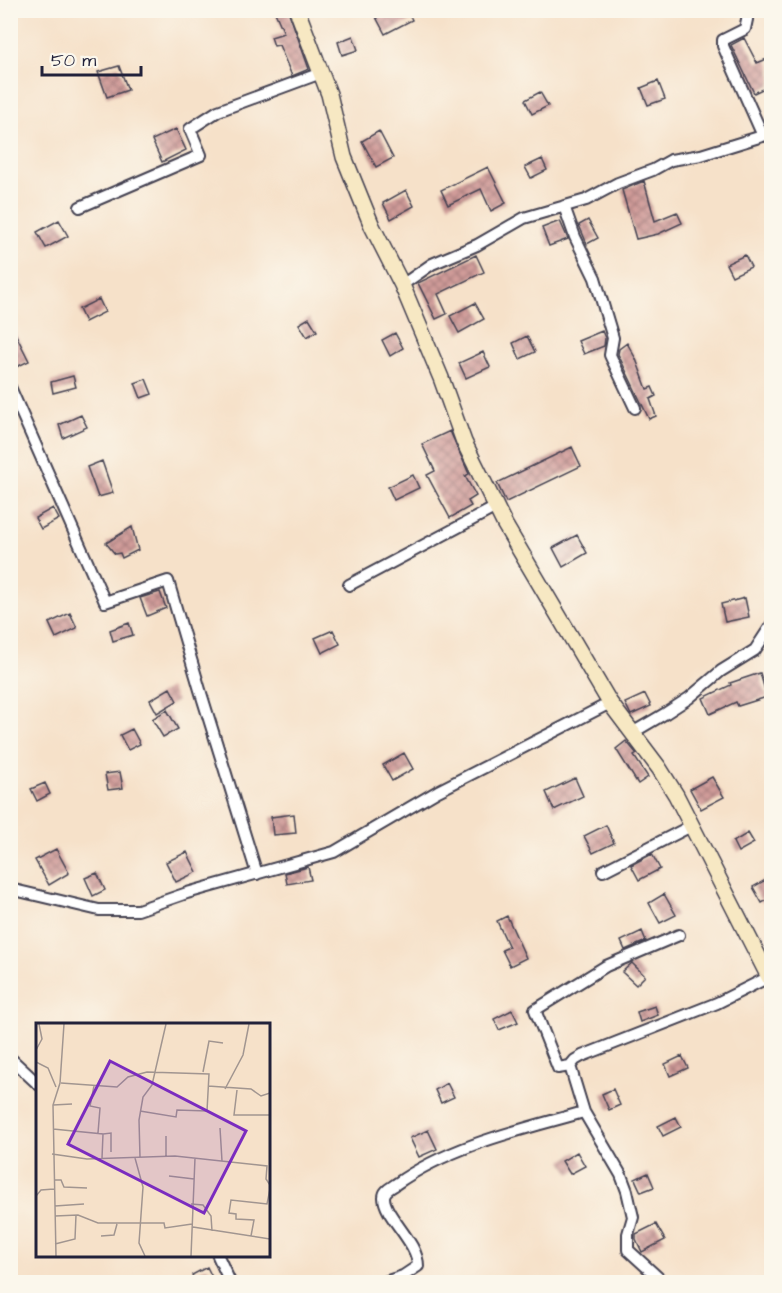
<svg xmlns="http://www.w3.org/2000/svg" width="782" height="1293" font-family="'Architects Daughter',sans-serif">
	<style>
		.building { fill: url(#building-cross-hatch) }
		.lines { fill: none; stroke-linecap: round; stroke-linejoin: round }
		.minor-casing { stroke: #423f50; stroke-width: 14 }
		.secondary-casing { stroke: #423f50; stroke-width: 18 }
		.minor { stroke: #fff; stroke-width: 10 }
		.secondary { stroke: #f7e8c3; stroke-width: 15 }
		.inset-road { fill: none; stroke: #a19590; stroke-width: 1.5 }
		.view { fill: #7b2cbf; fill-opacity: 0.15; stroke: #7b2cbf; stroke-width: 3 }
		.inset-edge { fill: none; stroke: #22223b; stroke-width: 3 }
	</style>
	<defs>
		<pattern id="building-cross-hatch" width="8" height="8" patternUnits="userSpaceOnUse" patternTransform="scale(1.5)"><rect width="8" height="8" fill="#d09b99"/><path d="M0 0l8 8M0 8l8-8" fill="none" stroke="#a87e7e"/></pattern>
	</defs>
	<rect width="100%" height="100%" fill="#fbf7ec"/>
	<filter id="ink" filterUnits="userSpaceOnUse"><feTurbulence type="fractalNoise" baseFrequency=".0167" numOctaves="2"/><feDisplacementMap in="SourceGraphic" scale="12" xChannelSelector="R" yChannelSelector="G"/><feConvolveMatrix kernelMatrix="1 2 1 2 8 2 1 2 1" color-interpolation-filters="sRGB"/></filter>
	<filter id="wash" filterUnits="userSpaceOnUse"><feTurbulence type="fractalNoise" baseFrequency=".008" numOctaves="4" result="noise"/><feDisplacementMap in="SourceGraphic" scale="24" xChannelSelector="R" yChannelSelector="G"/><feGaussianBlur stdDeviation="1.35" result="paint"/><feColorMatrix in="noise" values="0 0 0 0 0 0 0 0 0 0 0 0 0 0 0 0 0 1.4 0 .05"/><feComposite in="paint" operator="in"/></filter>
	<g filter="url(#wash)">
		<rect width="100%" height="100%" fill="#f6e1c9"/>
		<g id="blocks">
			<path class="building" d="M274,10H288L309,69L292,76L279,45L274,46L271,37L284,33Z
				M387,10H407L412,20L385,34L376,17Z
				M353,36L358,50L342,55L338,42Z
				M744,38L757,63L767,59L771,68V85L754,93L731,45Z
				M119,66L128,90L107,97L98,72Z
				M658,81L665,99L648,105L641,88Z
				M540,92L548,106L532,114L525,100Z
				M176,129L186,150L162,162L152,140Z
				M379,131L393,158L376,167L362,141Z
				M542,159L547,170L531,178L525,167Z
				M488,167L506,203L491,211L481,189L448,205L441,190Z
				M644,181L655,221L677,212L682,223L658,234L636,239L622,190Z
				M406,190L414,206L391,219L383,203Z
				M59,220L68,236L46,248L37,232Z
				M588,220L598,238L587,244L579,225Z
				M560,221L568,239L549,246L542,228Z
				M476,255L484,272L438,294L447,314L436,319L418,283Z
				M745,255L751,267L732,276L726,264Z
				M99,299L105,312L85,322L79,309Z
				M475,303L484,319L459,333L450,316Z
				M309,318L317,331L307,337L299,324Z
				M10,323L29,361L10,370Z
				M602,331L605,338L604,346L584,354L578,341Z
				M395,333L403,348L390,356L382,340Z
				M527,336L535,352L520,359L513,343Z
				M627,343L636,359L647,389L652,387L656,396L650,399L656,416L649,419L618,354L619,349Z
				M483,352L490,367L466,378L459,363Z
				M73,376L76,387L53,393L51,382Z
				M146,379L152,394L141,398L135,383Z
				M81,415L87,427L63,438L59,425Z
				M450,431L469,474L465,476L476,496L468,501L471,506L450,518L427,475L435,471L422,444Z
				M572,447L581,466L506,502L497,483Z
				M102,461L113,493L98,497L87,467Z
				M413,475L419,488L394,500L388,487Z
				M53,508L59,519L41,529L35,518Z
				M132,527L138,550L122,558L120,553L115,554L106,543Z
				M577,535L587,553L563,567L553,548Z
				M160,592L166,608L147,616L140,598Z
				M745,598L749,617L725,622L721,604Z
				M70,613L77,628L56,638L49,623Z
				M129,623L133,635L113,641L110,630Z
				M333,630L340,644L322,653L315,638Z
				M760,673L767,697L738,706L736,702L710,714L703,698L731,685L730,683Z
				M170,688L177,701L157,713L150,700Z
				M645,694L651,706L631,715L625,703Z
				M167,710L178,729L163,737L152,719Z
				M132,729L140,744L128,750L120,735Z
				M626,741L637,754L634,756L648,777L638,784L616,749Z
				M404,753L413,769L392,781L383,765Z
				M120,772L123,788L108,790L105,774Z
				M712,777L724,797L701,809L690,789Z
				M575,778L583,796L554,810L546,792Z
				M45,783L50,794L37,801L31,789Z
				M294,814L296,833L273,835L271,817Z
				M606,825L614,843L593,853L584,836Z
				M748,833L754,843L738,852L733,842Z
				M56,849L69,873L49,885L35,860Z
				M187,852L197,872L176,882L166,862Z
				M652,854L660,869L639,880L631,865Z
				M308,867L311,880L287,884L285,873Z
				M97,873L105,890L93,896L85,878Z
				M771,877V898L762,903L753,887Z
				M664,894L676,915L660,923L649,903Z
				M507,916L526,958L510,966L502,950L509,947L497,921Z
				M642,931L646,941L625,950L621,941Z
				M632,963L645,976L636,985L622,972Z
				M655,1006L658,1015L640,1022L637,1012Z
				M512,1010L518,1022L499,1030L494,1019Z
				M682,1056L688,1068L670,1076L665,1064Z
				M447,1083L454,1097L441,1103L435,1090Z
				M613,1089L620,1105L609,1110L602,1094Z
				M676,1117L681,1127L663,1136L658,1126Z
				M428,1130L437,1149L419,1157L410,1138Z
				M577,1152L585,1166L570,1174L562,1161Z
				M648,1173L654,1187L641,1192L635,1179Z
				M656,1224L665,1240L642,1252L636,1239V1234Z
				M207,1267L213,1279L206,1282H196L192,1275Z"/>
		</g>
	</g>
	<g filter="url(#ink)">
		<use href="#blocks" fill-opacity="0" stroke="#423f50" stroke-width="1.5"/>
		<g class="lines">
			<g class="minor-casing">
				<path id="minor" d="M749,10L745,29L723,40V46L763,136
					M564,206L575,237L595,278L613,338L610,355L635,408
					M80,207L201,155L190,129L218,111L321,73
					M402,285L432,264L477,245L524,218L586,200L618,183L653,170L671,160L701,155L772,133
					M10,387L105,602L168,581L200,690L257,874
					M349,585L496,507
					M632,733L666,713L689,698L721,671L755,650L772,624
					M603,871L691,826
					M10,889L99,910H138L187,893L334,852L438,791L610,703
					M10,1058L38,1084
					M570,1066L558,1068L535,1010L606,966L679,935
					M218,1256L230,1282
					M385,1282L403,1276L418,1266C418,1242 384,1216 384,1197C384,1190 391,1188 396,1184C451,1145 520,1130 584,1112
					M663,1282L628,1250V1234L633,1217L627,1191L621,1175L584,1112L570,1066L575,1060L582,1056L717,1003L769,977"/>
			</g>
			<g class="secondary-casing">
				<path id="secondary" d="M297,10L329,94L344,157L372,226L402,285L441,378L464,442L505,525L610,703L659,768L676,795L772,983"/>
			</g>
			<use href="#minor" class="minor"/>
			<use href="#secondary" class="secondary"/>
		</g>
	</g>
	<g transform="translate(36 1023)">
		<rect width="234" height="234" fill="#f6e1c9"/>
		<path class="inset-road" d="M0,27L6,16L3,1M0,39L12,45L20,64M167,49L173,18L187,20M25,60L81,64L92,54L111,49L173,51L171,88L141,87L140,94L104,88M58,63L54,83L64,85L62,110M172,63L215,66L225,73L234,70M189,66L207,32L213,1M201,67L198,92H234M17,82L36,81M184,105L186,138M17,106L67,111L66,135M67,111L75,110V129M130,113V133M16,131L51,136L139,133L231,143L230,156L234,162M104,134L103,97L107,74L116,62L130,1M99,135L107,164L103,220L109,233M133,153L158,156M19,157H25L28,164L51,165M0,173L5,167L18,166M155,181L167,182L175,193L176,208M19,183L48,181M19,193L42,192L62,200H128L129,205L156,201M157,204L234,216M65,213L78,212L81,201M215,213L218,197L200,196V191L193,190L195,177L231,181L234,166M19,221L39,216L40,192M20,233L17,82L24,60L28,1M155,233L159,135"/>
		<path class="view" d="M74,38L210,108L168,190L32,121Z"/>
		<rect width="234" height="234" class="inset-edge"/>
	</g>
	<rect width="782" height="1293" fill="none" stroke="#fbf7ec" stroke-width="36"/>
	<path d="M42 66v9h99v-9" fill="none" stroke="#22223b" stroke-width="3"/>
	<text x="51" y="66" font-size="18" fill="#22223b" stroke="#fbf7ec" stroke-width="4.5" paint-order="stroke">50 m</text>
</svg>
